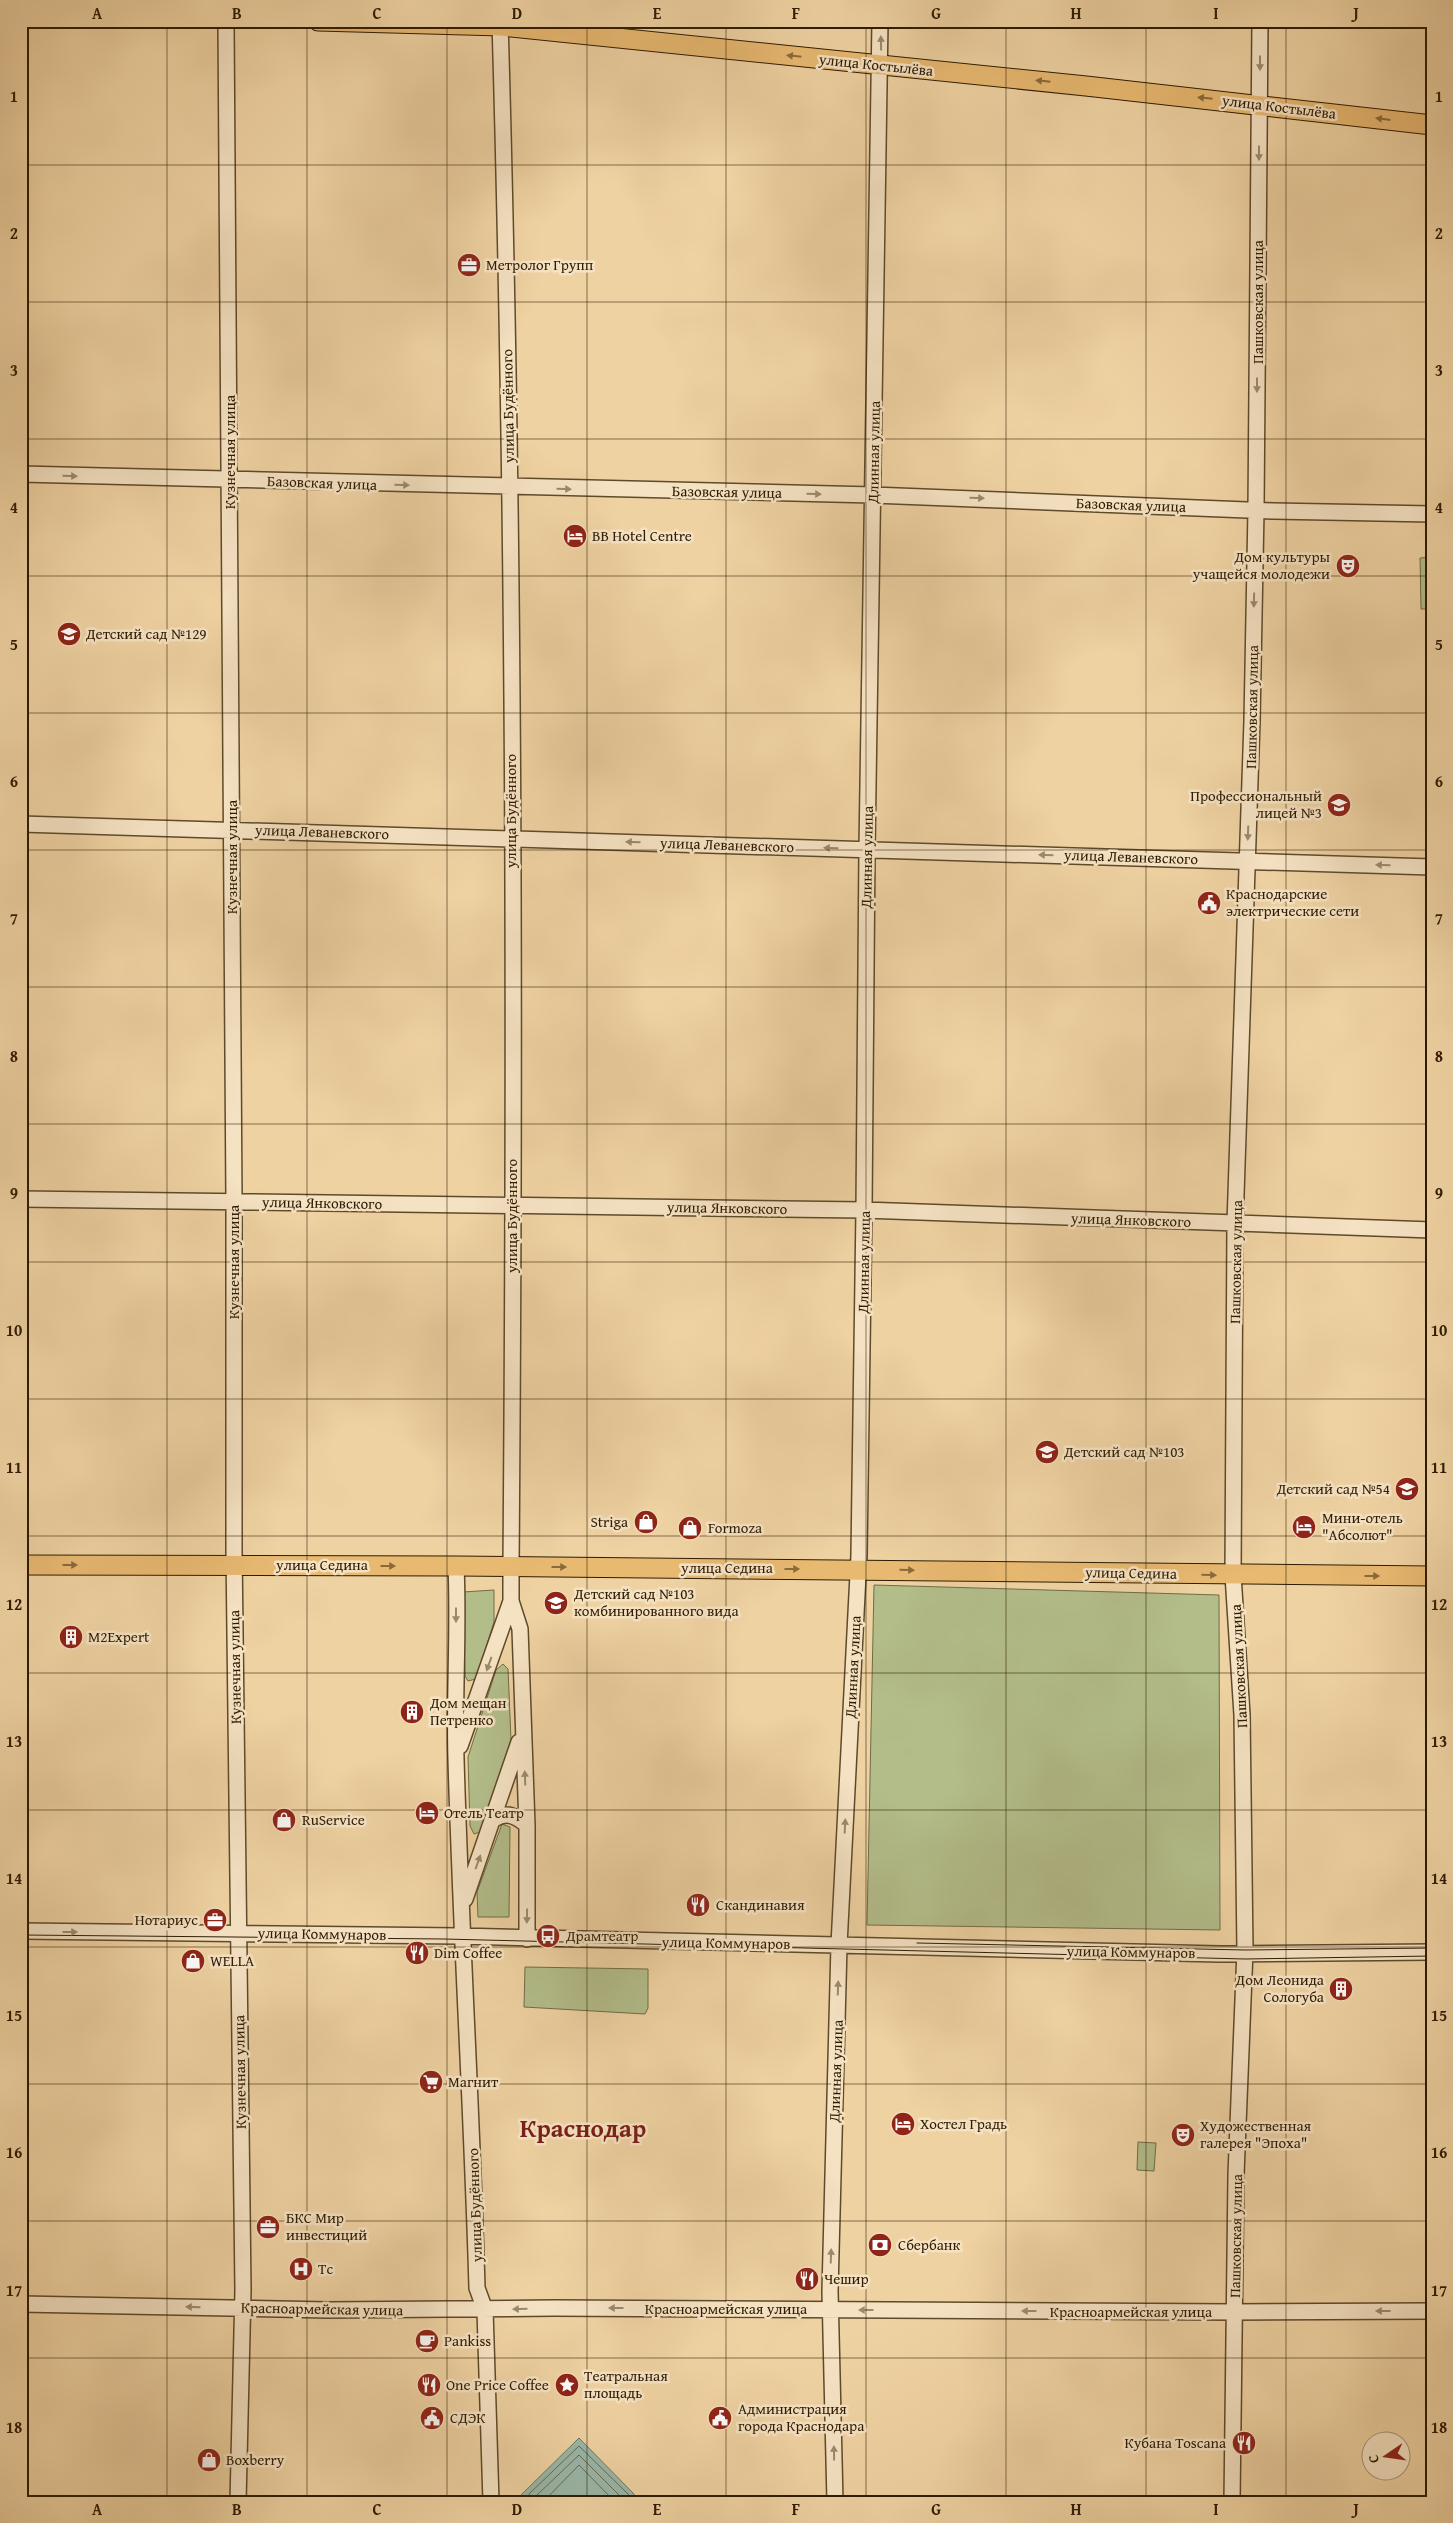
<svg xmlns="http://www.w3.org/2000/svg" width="1453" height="2523" font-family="'Gentium Book Plus',serif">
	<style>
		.green { fill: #b2bd8a; stroke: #706c46 }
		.water { fill: #9ab7a9; stroke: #6f7966 }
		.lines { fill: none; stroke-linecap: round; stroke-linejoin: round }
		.shore { stroke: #646a56; stroke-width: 1 }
		.minor-casing { stroke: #5e4a2a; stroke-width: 18 }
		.major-casing { stroke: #2e1c02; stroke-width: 21 }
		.minor { stroke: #f5e2c3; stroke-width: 15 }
		.major { stroke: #e8b971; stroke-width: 19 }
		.tram { stroke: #2e1c02; stroke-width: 1 }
		.oneway { fill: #9b896c }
		.oneway2 { fill: #8b6a3a }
		.grid { fill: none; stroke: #2e1c02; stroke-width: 1; stroke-opacity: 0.55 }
		.labels { text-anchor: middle; stroke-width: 5; stroke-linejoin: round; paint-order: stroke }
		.street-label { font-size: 15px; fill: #2e1c02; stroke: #f5e2c3 }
		.poi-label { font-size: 15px; fill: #2e1c02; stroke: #f5e2c3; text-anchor: start }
		.town-label { font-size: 25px; font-weight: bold; fill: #7a1f14; stroke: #f5e2c3 }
		.neatline { fill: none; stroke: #2e1c02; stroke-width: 2 }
		.grid-label { font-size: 16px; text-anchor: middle; font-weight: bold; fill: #2e1c02 }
	</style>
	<rect width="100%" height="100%" fill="#efd2a2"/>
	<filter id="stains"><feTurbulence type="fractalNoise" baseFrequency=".004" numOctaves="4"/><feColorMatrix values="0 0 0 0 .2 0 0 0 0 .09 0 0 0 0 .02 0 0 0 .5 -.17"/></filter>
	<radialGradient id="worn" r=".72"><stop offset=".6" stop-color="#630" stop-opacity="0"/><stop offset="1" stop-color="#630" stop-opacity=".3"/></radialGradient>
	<path class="green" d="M1432,557V609H1421L1420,558Z
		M874,1585L1219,1595L1220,1930L867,1925Z
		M494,1590V1622L476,1679L468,1681L465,1676L463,1592Z
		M503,1664L508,1669L511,1740L480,1832L474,1834L470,1826L468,1757L496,1670Z
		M502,1824L510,1827L509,1917H478L477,1892Z
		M525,1967L648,1969V2008L645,2014L524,2007Z
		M1138,2142L1156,2143L1154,2171L1137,2170Z"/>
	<path class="water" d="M579,2438L634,2494L633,2502H526L520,2496Z"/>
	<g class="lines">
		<path class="shore" d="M529,2502V2494L579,2446L629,2495V2502
			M535,2502L536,2496L579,2455L622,2498L623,2502
			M543,2502L579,2465L615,2502"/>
		<g class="minor-casing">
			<path id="minor" d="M226,21L234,1202V1551L243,2290L238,2502
				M500,21C515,536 515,1052 511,1566V1601L520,1629L527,1825V1939
				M21,474L873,495L1273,511L1432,514
				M21,824L1432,867
				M21,1199L864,1210L1432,1230
				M456,1566C459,1630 454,1695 456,1759C461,1935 472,2112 477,2288L485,2310L491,2502
				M460,1746L511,1601
				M494,1819C507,1811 516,1816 527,1825
				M465,1899L519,1742
				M21,1931L458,1936L1220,1954L1432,1952
				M21,2304L328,2310L555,2308L1235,2312L1432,2311
				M835,2502L830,2291L839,1945L859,1555L864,1210L867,849L880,21
				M1232,2502L1236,2175L1245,1950L1242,1715L1233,1575L1235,1224L1252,721L1256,510L1260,21"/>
		</g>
		<g class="major-casing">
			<path id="major" d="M318,21L501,26L1086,86L1432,125
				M21,1565L456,1566L1432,1576"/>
		</g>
		<use href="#minor" class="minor"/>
		<use href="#major" class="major"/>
		<path class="tram" d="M21,1935L444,1939L1245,1959L1432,1956
			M917,1943L1245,1950L1432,1948"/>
	</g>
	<defs><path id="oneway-solid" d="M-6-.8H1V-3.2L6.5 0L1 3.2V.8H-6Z" transform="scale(1.25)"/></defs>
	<g class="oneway">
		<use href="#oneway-solid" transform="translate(881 43) rotate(-91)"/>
		<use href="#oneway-solid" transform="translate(1260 63) rotate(90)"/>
		<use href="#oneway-solid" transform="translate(1259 153) rotate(90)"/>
		<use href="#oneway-solid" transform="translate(1257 385) rotate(90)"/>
		<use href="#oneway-solid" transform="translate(70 476) rotate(1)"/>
		<use href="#oneway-solid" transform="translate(402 485) rotate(2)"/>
		<use href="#oneway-solid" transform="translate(564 489) rotate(1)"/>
		<use href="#oneway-solid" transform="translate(814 494) rotate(1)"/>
		<use href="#oneway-solid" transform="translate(977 498) rotate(2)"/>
		<use href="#oneway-solid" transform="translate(1254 600) rotate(91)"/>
		<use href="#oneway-solid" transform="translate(1248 833) rotate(92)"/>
		<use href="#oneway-solid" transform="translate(633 842) rotate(-178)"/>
		<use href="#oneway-solid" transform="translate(831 848) rotate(-178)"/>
		<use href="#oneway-solid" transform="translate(1046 855) rotate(-178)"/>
		<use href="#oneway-solid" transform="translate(1383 865) rotate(-178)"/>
		<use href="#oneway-solid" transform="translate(456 1615) rotate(90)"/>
		<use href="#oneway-solid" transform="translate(489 1664) rotate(110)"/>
		<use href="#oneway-solid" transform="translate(525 1778) rotate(-92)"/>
		<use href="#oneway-solid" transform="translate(845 1826) rotate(-87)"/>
		<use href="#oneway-solid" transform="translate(478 1862) rotate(-70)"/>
		<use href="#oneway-solid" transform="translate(527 1916) rotate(91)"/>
		<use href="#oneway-solid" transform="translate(70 1932)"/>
		<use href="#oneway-solid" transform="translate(838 1988) rotate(-88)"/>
		<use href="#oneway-solid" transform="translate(831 2256) rotate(-88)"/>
		<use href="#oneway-solid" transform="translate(193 2307) rotate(-179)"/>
		<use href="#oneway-solid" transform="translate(616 2308) rotate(-180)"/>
		<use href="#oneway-solid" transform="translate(520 2309) rotate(178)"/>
		<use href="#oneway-solid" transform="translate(866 2310) rotate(-180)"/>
		<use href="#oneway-solid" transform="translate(1029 2311) rotate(-180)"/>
		<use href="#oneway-solid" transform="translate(1383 2311) rotate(180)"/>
		<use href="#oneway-solid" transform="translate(834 2453) rotate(-91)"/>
	</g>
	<g class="oneway2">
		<use href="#oneway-solid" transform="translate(794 56) rotate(-174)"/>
		<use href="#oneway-solid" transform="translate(1043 81) rotate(-174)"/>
		<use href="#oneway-solid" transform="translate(1205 98) rotate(-174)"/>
		<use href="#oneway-solid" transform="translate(1383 119) rotate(-173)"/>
		<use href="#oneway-solid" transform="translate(70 1565)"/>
		<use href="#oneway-solid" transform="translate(388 1566)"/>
		<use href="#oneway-solid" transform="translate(559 1567)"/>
		<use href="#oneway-solid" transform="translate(792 1569)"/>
		<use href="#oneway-solid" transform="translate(907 1570) rotate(1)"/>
		<use href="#oneway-solid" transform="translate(1209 1575) rotate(1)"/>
		<use href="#oneway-solid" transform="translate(1372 1576)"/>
	</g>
	<path class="grid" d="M167,21V2502M307,21V2502M447,21V2502M587,21V2502M726,21V2502M866,21V2502M1006,21V2502M1146,21V2502M1286,21V2502M21,165H1432M21,302H1432M21,439H1432M21,576H1432M21,713H1432M21,850H1432M21,987H1432M21,1124H1432M21,1262H1432M21,1399H1432M21,1536H1432M21,1673H1432M21,1810H1432M21,1947H1432M21,2084H1432M21,2221H1432M21,2358H1432"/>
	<defs>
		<g id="office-disc" transform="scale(1.25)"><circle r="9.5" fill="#8f2418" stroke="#f5e2c3"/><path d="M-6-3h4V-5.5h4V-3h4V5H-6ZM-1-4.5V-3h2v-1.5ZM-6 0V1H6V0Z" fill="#fff"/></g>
		<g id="hotel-disc" transform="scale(1.25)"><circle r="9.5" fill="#8f2418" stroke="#f5e2c3"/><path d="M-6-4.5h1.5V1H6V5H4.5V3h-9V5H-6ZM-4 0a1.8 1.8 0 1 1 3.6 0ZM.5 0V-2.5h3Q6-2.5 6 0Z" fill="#fff"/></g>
		<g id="theatre-disc" transform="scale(1.25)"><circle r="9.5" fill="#8f2418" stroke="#f5e2c3"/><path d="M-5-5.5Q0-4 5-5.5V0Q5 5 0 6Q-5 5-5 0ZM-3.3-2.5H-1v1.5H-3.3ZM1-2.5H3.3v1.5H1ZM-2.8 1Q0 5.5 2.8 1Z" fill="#fff"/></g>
		<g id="school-disc" transform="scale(1.25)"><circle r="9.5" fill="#8f2418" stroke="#f5e2c3"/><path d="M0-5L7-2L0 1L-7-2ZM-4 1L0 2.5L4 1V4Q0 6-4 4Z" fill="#fff"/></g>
		<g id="university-disc" transform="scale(1.25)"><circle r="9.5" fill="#8f2418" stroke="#f5e2c3"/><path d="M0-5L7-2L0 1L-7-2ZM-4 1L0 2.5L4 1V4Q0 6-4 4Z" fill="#fff"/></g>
		<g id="civic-disc" transform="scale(1.25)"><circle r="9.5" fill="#8f2418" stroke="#f5e2c3"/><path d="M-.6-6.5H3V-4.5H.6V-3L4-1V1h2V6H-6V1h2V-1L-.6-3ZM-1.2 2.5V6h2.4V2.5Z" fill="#fff"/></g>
		<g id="shop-disc" transform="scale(1.25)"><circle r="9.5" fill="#8f2418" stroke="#f5e2c3"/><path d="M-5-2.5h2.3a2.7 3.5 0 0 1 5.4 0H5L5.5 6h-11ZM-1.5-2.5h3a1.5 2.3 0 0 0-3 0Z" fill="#fff"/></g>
		<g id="building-disc" transform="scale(1.25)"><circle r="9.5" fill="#8f2418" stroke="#f5e2c3"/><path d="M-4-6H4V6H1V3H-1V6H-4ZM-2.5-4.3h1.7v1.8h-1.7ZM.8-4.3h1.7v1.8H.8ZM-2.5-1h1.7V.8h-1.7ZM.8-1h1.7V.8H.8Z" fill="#fff"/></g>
		<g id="restaurant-disc" transform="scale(1.25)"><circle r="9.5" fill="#8f2418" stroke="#f5e2c3"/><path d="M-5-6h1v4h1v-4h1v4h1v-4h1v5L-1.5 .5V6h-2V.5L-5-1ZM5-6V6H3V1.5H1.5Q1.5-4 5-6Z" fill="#fff"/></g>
		<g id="bus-disc" transform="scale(1.25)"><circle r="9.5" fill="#8f2418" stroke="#f5e2c3"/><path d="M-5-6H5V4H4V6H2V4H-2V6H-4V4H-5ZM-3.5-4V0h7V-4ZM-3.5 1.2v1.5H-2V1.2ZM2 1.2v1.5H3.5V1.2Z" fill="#fff"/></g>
		<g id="supermarket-disc" transform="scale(1.25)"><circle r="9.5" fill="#8f2418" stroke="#f5e2c3"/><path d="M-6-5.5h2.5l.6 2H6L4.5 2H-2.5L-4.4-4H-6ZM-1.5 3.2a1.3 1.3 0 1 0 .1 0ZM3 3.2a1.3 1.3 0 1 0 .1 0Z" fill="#fff"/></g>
		<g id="bank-disc" transform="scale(1.25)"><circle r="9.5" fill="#8f2418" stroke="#f5e2c3"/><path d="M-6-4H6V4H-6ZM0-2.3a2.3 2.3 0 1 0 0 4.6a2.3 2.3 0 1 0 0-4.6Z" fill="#fff"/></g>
		<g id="hospital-disc" transform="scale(1.25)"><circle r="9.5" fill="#8f2418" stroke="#f5e2c3"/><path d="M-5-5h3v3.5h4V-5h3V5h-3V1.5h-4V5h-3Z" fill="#fff"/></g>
		<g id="cafe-disc" transform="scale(1.25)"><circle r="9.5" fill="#8f2418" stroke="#f5e2c3"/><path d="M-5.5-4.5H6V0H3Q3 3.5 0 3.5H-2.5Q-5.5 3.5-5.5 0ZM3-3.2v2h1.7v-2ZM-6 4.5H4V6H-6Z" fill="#fff"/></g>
		<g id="sight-disc" transform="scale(1.25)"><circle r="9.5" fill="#8f2418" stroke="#f5e2c3"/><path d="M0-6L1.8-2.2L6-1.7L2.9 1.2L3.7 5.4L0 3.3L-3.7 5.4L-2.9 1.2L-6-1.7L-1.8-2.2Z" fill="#fff"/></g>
	</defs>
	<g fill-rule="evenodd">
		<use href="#office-disc" x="469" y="265"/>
		<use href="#hotel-disc" x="575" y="536"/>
		<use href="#theatre-disc" x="1348" y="566"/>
		<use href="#school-disc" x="69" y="634"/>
		<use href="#university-disc" x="1339" y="805"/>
		<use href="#civic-disc" x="1209" y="903"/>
		<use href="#school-disc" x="1047" y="1452"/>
		<use href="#school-disc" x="1407" y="1489"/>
		<use href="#shop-disc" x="646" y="1522"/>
		<use href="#hotel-disc" x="1304" y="1527"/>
		<use href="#shop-disc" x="690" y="1528"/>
		<use href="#school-disc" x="556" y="1603"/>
		<use href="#building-disc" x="71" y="1637"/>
		<use href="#building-disc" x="412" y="1712"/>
		<use href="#hotel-disc" x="427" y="1813"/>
		<use href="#shop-disc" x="284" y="1820"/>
		<use href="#restaurant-disc" x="698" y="1905"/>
		<use href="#office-disc" x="215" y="1920"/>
		<use href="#bus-disc" x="548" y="1936"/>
		<use href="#restaurant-disc" x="417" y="1953"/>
		<use href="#shop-disc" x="193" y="1961"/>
		<use href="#building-disc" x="1341" y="1989"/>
		<use href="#supermarket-disc" x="431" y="2082"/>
		<use href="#hotel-disc" x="903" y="2124"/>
		<use href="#theatre-disc" x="1183" y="2135"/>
		<use href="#office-disc" x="268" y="2227"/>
		<use href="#bank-disc" x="880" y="2245"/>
		<use href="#hospital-disc" x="301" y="2269"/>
		<use href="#restaurant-disc" x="807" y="2279"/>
		<use href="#cafe-disc" x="427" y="2341"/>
		<use href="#restaurant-disc" x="429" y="2385"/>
		<use href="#sight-disc" x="567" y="2385"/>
		<use href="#civic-disc" x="432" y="2418"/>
		<use href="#civic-disc" x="720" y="2418"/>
		<use href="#restaurant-disc" x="1244" y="2443"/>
		<use href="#shop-disc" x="209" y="2460"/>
	</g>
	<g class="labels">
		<g class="street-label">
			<text transform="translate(876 65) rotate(6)" y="5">улица Костылёва</text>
			<text transform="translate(1279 107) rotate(7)" y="5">улица Костылёва</text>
			<text transform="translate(1258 302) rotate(-90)" y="5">Пашковская улица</text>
			<text transform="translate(508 406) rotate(-91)" y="5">улица Будённого</text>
			<text transform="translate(230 452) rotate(-90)" y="5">Кузнечная улица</text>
			<text transform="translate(874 452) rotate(-89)" y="5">Длинная улица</text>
			<text transform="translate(322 483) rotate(2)" y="5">Базовская улица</text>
			<text transform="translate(727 492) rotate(1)" y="5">Базовская улица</text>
			<text transform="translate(1131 505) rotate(2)" y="5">Базовская улица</text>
			<text transform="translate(1252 707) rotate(-89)" y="5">Пашковская улица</text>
			<text transform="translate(511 811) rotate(-90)" y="5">улица Будённого</text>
			<text transform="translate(322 832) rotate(2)" y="5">улица Леваневского</text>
			<text transform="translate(727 845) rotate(2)" y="5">улица Леваневского</text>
			<text transform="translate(232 857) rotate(-90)" y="5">Кузнечная улица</text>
			<text transform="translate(867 857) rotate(-89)" y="5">Длинная улица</text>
			<text transform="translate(1131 857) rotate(2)" y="5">улица Леваневского</text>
			<text transform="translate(322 1203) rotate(1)" y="5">улица Янковского</text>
			<text transform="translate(727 1208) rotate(1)" y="5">улица Янковского</text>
			<text transform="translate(512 1216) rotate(-90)" y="5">улица Будённого</text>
			<text transform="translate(1131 1220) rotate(2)" y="5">улица Янковского</text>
			<text transform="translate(234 1262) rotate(-90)" y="5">Кузнечная улица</text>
			<text transform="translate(864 1262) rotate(-89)" y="5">Длинная улица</text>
			<text transform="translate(1236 1262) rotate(-89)" y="5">Пашковская улица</text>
			<text x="322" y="1570">улица Седина</text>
			<text x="727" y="1573">улица Седина</text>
			<text transform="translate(1131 1573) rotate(1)" y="5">улица Седина</text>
			<text transform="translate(1239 1666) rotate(-93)" y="5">Пашковская улица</text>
			<text transform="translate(235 1667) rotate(-91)" y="5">Кузнечная улица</text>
			<text transform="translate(853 1667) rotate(-87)" y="5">Длинная улица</text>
			<text transform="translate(322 1934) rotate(1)" y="5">улица Коммунаров</text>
			<text transform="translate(726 1943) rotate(1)" y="5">улица Коммунаров</text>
			<text transform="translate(1131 1952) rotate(1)" y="5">улица Коммунаров</text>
			<text transform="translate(836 2071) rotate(-88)" y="5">Длинная улица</text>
			<text transform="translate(240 2072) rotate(-91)" y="5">Кузнечная улица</text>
			<text transform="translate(475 2205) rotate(-92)" y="5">улица Будённого</text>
			<text transform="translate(1236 2236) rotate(-89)" y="5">Пашковская улица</text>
			<text transform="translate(322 2309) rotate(1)" y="5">Красноармейская улица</text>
			<text x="726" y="2314">Красноармейская улица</text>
			<text x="1131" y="2317">Красноармейская улица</text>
		</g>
		<g class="poi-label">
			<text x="486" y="270">Метролог Групп</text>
			<text x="592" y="541">BB Hotel Centre</text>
			<text x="1330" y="562" text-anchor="end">Дом культуры<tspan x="1330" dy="17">учащейся молодежи</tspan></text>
			<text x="86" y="639">Детский сад №129</text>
			<text x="1322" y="801" text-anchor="end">Профессиональный<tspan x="1322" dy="17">лицей №3</tspan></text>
			<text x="1226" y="899">Краснодарские<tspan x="1226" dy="17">электрические сети</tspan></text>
			<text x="1064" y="1457">Детский сад №103</text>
			<text x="1390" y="1494" text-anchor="end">Детский сад №54</text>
			<text x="1322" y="1523">Мини-отель<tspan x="1322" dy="17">"Абсолют"</tspan></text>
			<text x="628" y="1527" text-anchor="end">Striga</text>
			<text x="708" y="1533">Formoza</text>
			<text x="574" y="1599">Детский сад №103<tspan x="574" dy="17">комбинированного вида</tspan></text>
			<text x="88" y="1642">M2Expert</text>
			<text x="430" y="1708">Дом мещан<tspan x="430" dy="17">Петренко</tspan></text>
			<text x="444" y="1818">Отель Театр</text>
			<text x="302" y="1825">RuService</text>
			<text x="716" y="1910">Скандинавия</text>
			<text x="198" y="1925" text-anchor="end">Нотариус</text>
			<text x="566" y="1941">Драмтеатр</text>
			<text x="434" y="1958">Dim Coffee</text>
			<text x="210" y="1966">WELLA</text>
			<text x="1324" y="1985" text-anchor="end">Дом Леонида<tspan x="1324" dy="17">Сологуба</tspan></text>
			<text x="448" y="2087">Магнит</text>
			<text x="920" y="2129">Хостел Градь</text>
			<text x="1200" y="2131">Художественная<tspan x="1200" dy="17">галерея "Эпоха"</tspan></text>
			<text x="286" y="2223">БКС Мир<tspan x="286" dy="17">инвестиций</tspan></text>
			<text x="898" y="2250">Сбербанк</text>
			<text x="318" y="2274">Тс</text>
			<text x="824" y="2284">Чешир</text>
			<text x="444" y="2346">Pankiss</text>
			<text x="584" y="2381">Театральная<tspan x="584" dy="17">площадь</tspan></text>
			<text x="446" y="2390">One Price Coffee</text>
			<text x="738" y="2414">Администрация<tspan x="738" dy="17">города Краснодара</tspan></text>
			<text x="450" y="2423">СДЭК</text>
			<text x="1226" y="2448" text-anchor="end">Кубана Toscana</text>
			<text x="226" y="2465">Boxberry</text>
		</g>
		<g class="town-label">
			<text x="583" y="2137">Краснодар</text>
		</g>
	</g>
	<rect width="1453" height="2523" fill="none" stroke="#efd2a2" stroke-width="55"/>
	<g transform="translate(1386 2456) rotate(257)"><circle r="24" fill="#f5e2c3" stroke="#a59376"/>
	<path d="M0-4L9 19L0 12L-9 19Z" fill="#8f2418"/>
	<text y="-8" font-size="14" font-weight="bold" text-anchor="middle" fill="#2e1c02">С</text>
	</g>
	<rect x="28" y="28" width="1398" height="2468" class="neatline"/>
	<g class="grid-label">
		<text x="97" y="19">A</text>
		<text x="237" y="19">B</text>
		<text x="377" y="19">C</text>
		<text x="517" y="19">D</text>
		<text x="657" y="19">E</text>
		<text x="796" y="19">F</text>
		<text x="936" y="19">G</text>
		<text x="1076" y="19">H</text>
		<text x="1216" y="19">I</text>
		<text x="1356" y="19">J</text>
		<text x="14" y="102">1</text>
		<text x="1439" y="102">1</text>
		<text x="14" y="239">2</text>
		<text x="1439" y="239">2</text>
		<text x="14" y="376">3</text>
		<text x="1439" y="376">3</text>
		<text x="14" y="513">4</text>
		<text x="1439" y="513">4</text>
		<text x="14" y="650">5</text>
		<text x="1439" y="650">5</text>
		<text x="14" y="787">6</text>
		<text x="1439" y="787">6</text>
		<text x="14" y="924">7</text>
		<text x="1439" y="924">7</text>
		<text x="14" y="1062">8</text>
		<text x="1439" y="1062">8</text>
		<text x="14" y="1199">9</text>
		<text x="1439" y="1199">9</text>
		<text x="14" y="1336">10</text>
		<text x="1439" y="1336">10</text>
		<text x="14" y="1473">11</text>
		<text x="1439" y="1473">11</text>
		<text x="14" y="1610">12</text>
		<text x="1439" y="1610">12</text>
		<text x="14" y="1747">13</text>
		<text x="1439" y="1747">13</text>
		<text x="14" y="1884">14</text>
		<text x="1439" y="1884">14</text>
		<text x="14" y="2021">15</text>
		<text x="1439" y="2021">15</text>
		<text x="14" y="2158">16</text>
		<text x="1439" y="2158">16</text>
		<text x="14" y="2296">17</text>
		<text x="1439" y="2296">17</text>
		<text x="14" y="2433">18</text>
		<text x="1439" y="2433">18</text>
		<text x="97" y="2515">A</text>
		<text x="237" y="2515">B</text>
		<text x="377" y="2515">C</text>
		<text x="517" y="2515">D</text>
		<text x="657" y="2515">E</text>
		<text x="796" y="2515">F</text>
		<text x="936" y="2515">G</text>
		<text x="1076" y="2515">H</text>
		<text x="1216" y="2515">I</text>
		<text x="1356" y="2515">J</text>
	</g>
	<rect width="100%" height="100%" filter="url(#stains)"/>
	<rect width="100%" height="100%" fill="url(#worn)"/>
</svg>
